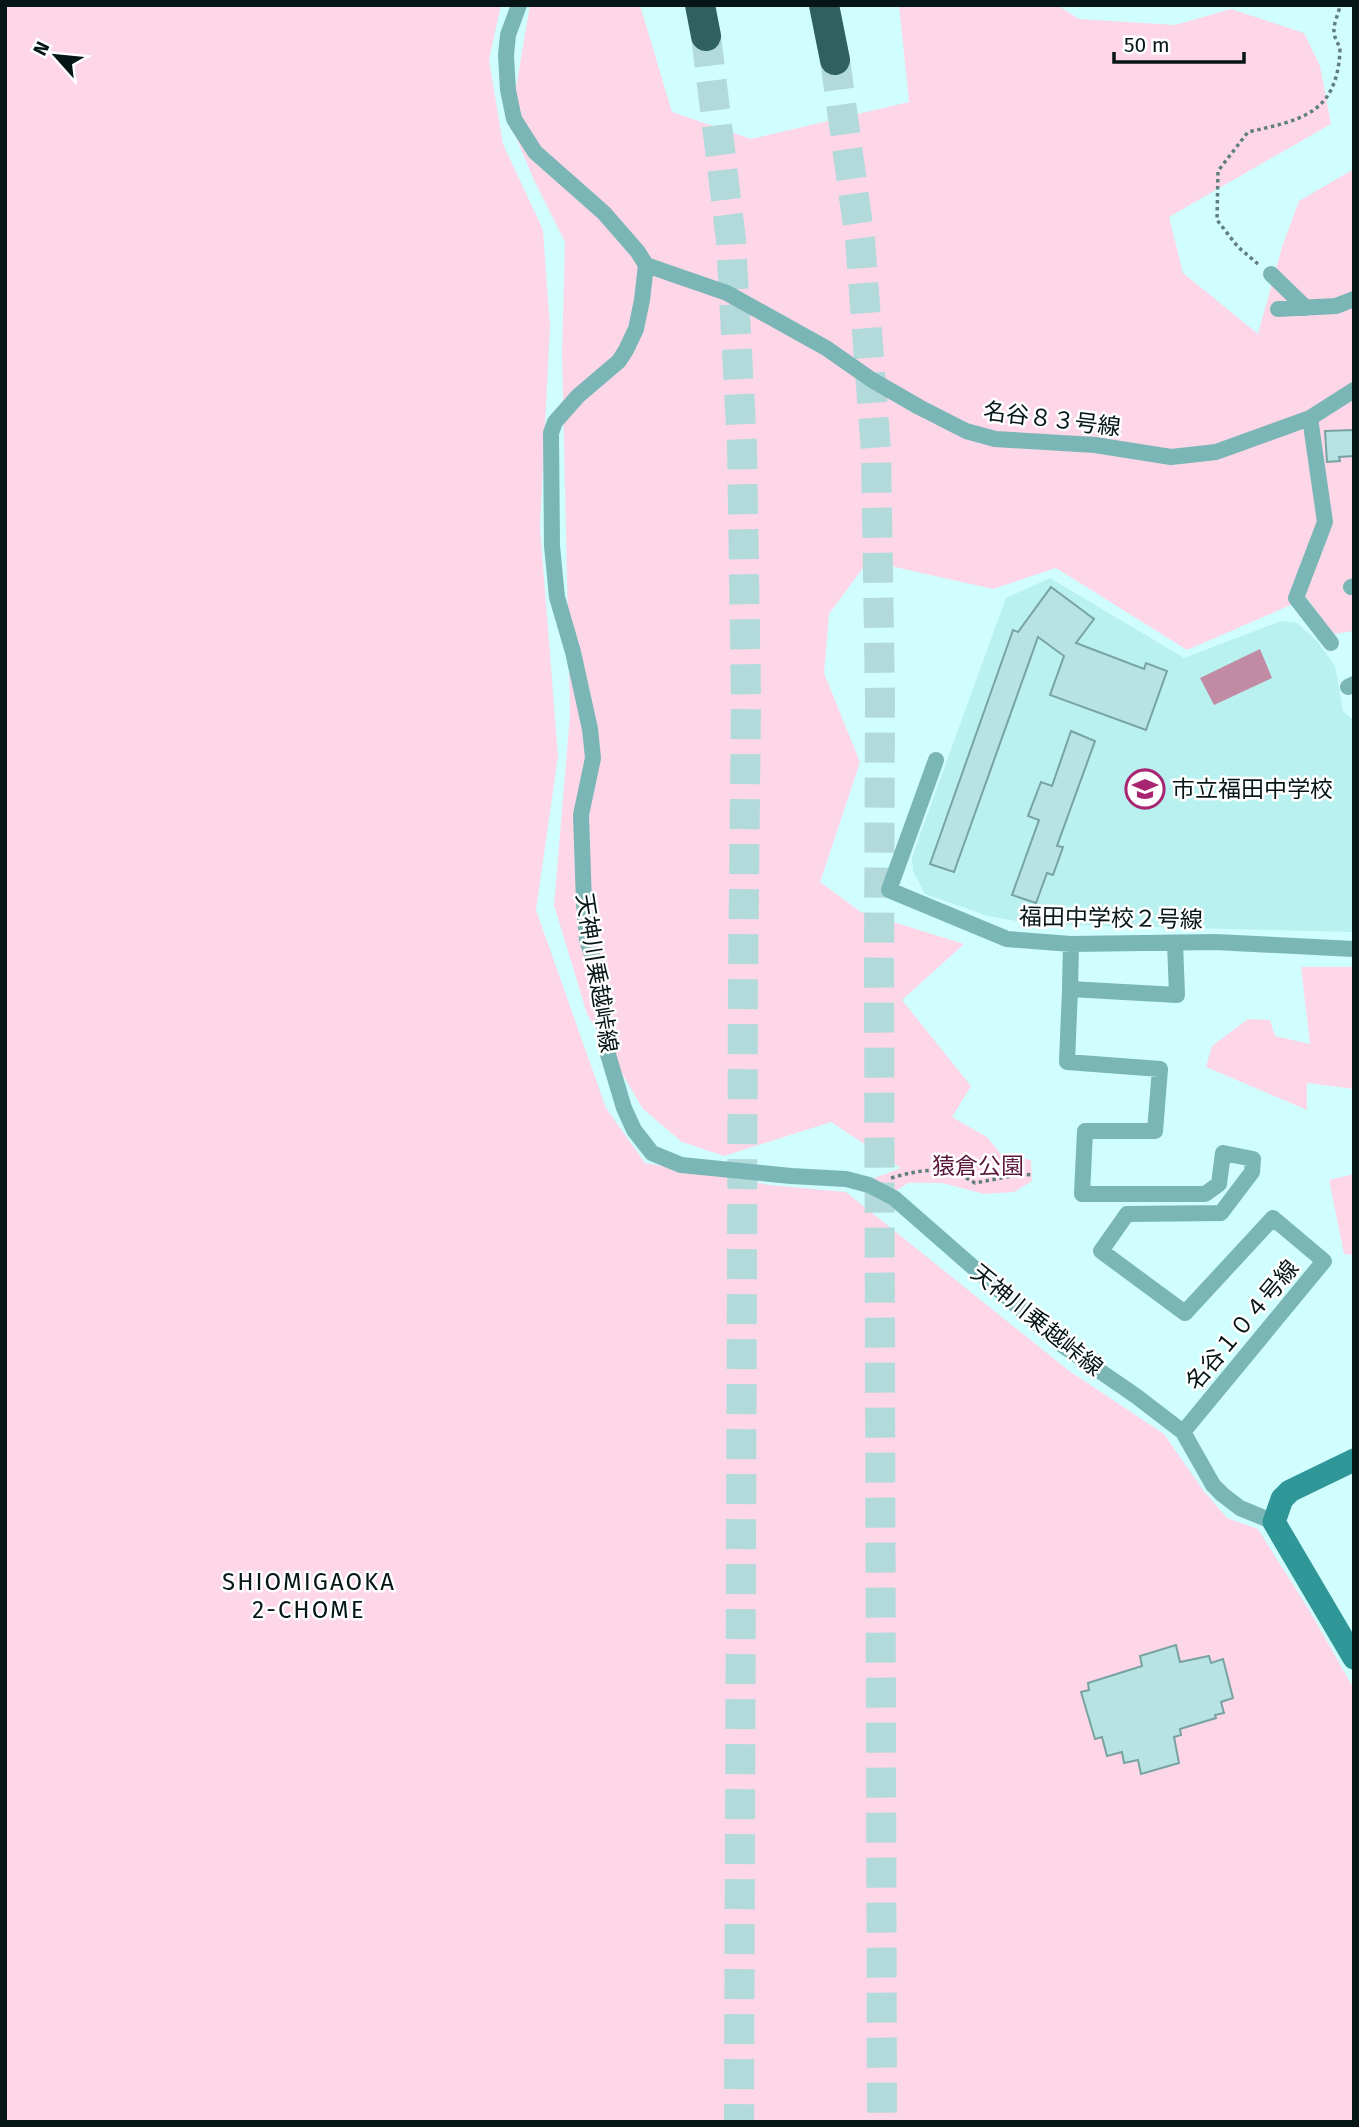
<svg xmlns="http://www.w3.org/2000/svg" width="1359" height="2127" font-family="'Fira Sans','Noto Sans JP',sans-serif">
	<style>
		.built { fill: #b9f0f0 }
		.green { fill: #fdd7e7 }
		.water { fill: #c28ba4 }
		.building { fill: #b7e3e3; stroke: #79a3a3; stroke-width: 2 }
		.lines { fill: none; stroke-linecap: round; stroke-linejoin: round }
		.highway-tunnel { stroke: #b2dada; stroke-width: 30; stroke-dasharray: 30 15; stroke-linecap: butt }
		.path { stroke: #617e7f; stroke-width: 3.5; stroke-dasharray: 3.5 3.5; stroke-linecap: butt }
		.street { stroke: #7bb6b6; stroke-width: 16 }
		.secondary { stroke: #309798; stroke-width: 23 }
		.highway { stroke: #2f6161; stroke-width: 30 }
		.labels { text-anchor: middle; stroke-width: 5; stroke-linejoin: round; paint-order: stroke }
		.street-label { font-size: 23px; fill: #061617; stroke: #fff }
		.poi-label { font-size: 23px; fill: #061617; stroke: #fff; text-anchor: start }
		.park-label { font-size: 23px; fill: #5c193e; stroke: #fff }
		.neighbourhood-label { font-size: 24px; letter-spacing: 2px; fill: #061617; stroke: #fff }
	</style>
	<rect width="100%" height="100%" fill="#d0fdfd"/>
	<path class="built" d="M1050,578L1184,658L1281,621L1297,623L1317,641L1335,666L1343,711L1354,721V932L1033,924L988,916L925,894L913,871L912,857L1006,598Z"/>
	<path class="green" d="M5,5H501L489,60L503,144L543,230L550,327L540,527L558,756L536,910L606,1108L645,1163L769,1185L846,1192L1068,1370L1164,1434L1203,1490L1227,1518L1258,1529L1309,1610L1354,1689V2122H5Z
		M530,5H640L672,112L751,139L909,102L899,5H1057L1079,19L1175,25L1231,9L1304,33L1320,66L1331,124L1169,217L1183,273L1258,334L1282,247L1299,201L1354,169V631L1333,634L1307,598L1187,650L1056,568L993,589L868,561L829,614L824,673L860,762L820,882L861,912L964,944L902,1000L971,1086L952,1117L987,1137L1001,1154L1031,1160L1032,1181L1014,1192L984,1194L942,1183H908L893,1193L869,1180L901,1168L831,1122L724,1156L682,1142L643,1109L587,1014L554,905L570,714L562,353L565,242L534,180L510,123Z
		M1301,967H1354V1089L1307,1083V1110L1206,1067L1212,1046L1248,1019L1270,1020L1275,1036L1310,1044Z
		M1354,1174V1255L1344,1254L1329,1180Z"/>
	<path class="water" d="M1260,649L1272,678L1214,705L1200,678Z"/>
	<path class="building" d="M1354,430V456L1339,457L1340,461L1327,462L1325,431Z
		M1051,587L1094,619L1076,643L1144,669L1146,663L1167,671L1146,730L1050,695L1064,656L1038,637L954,872L930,864L1013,630L1018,632Z
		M1071,731L1095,741L1057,846L1063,847L1053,875L1047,873L1036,903L1012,895L1039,820L1028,816L1041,782L1052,786Z
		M1176,1645L1180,1662L1209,1656L1211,1663L1223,1659L1233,1698L1221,1702L1224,1713L1215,1715L1216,1718L1180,1729L1181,1735L1174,1737L1179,1763L1141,1774L1138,1760L1124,1763L1122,1752L1107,1756L1102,1737L1095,1739L1081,1692L1089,1690L1088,1683L1142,1666L1140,1656Z"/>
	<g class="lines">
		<path class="highway-tunnel" d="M706,36L731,240L742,445L746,700L743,980L739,2122
			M835,60L860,240L876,451L880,698L879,971L882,2122"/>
		<path class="path" d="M1258,264L1238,247L1217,220L1218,171L1248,132C1300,120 1336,115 1340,52C1340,44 1334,39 1334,32C1333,24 1339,13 1340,5
			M891,1178C922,1169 947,1165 975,1183L1022,1174L1032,1175"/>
		<path class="street" d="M519,5L508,35L506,55L508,90L514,119L535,152L604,213L638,252L646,265L642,300L636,329L626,350L619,361L578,396L555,422L551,433L552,546L557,597L573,652L590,729L593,758L581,815L584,903L587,940L600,978L607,1051L624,1108L634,1130L652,1153L681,1165L791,1176L846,1179L869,1185L894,1198L1062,1345L1136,1396L1183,1432L1213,1485L1223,1495L1240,1508L1274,1522
			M646,265L727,293L826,348L872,380L919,407L966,431L995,439L1095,445L1171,457L1216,452L1310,418L1354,390
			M1271,274L1306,308
			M1278,309L1336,306L1354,299
			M1310,418L1325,522L1296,598L1331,643
			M1351,587L1354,586
			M1348,687L1354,684
			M936,760L889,890L1007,939L1071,944L1215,942L1354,949
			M1071,944L1070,989L1177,995L1175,943
			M1070,989L1067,1062L1160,1069L1155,1131H1085L1082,1194H1205L1219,1184L1223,1153L1253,1159L1252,1172L1221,1213L1127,1214L1101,1251L1185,1313L1273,1218L1324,1261L1183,1432"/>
		<path class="secondary" d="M1354,1460L1290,1491L1282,1499L1274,1522L1354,1658"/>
		<path class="highway" d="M700,5L706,36
			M824,5L835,60"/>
	</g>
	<defs>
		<g id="school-ring" transform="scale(2.0125)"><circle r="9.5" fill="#fff" stroke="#a82571" stroke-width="1.5"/><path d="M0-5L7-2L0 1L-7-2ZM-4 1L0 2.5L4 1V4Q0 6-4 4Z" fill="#a82571"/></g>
	</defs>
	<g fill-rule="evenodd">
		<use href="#school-ring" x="1145" y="789"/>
	</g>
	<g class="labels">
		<g class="street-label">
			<text transform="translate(1052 419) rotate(7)" y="8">名谷８３号線</text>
			<text transform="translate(1111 918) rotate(1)" y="8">福田中学校２号線</text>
			<text transform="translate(597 973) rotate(81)" y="8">天神川乗越峠線</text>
			<text transform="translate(1037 1320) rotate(39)" y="8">天神川乗越峠線</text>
			<text transform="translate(1242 1325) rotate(-50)" y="8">名谷１０４号線</text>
		</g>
		<g class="poi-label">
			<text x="1172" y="797">市立福田中学校</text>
		</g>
		<g class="park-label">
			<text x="978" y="1174">猿倉公園</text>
		</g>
		<g class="neighbourhood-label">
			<text x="309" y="1590">SHIOMIGAOKA<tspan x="309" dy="28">2-CHOME</tspan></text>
		</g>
	</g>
	<rect width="1359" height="2127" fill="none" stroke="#061617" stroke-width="14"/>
	<g transform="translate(56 56) rotate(297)" stroke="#ffffff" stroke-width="5" paint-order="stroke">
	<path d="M0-5L12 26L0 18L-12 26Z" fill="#061617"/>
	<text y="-10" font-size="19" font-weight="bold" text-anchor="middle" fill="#061617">N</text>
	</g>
	<path d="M1114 52v10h130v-10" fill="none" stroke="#061617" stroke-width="3.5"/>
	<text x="1124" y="52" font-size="21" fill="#061617" stroke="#ffffff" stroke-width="5" paint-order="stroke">50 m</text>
</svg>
